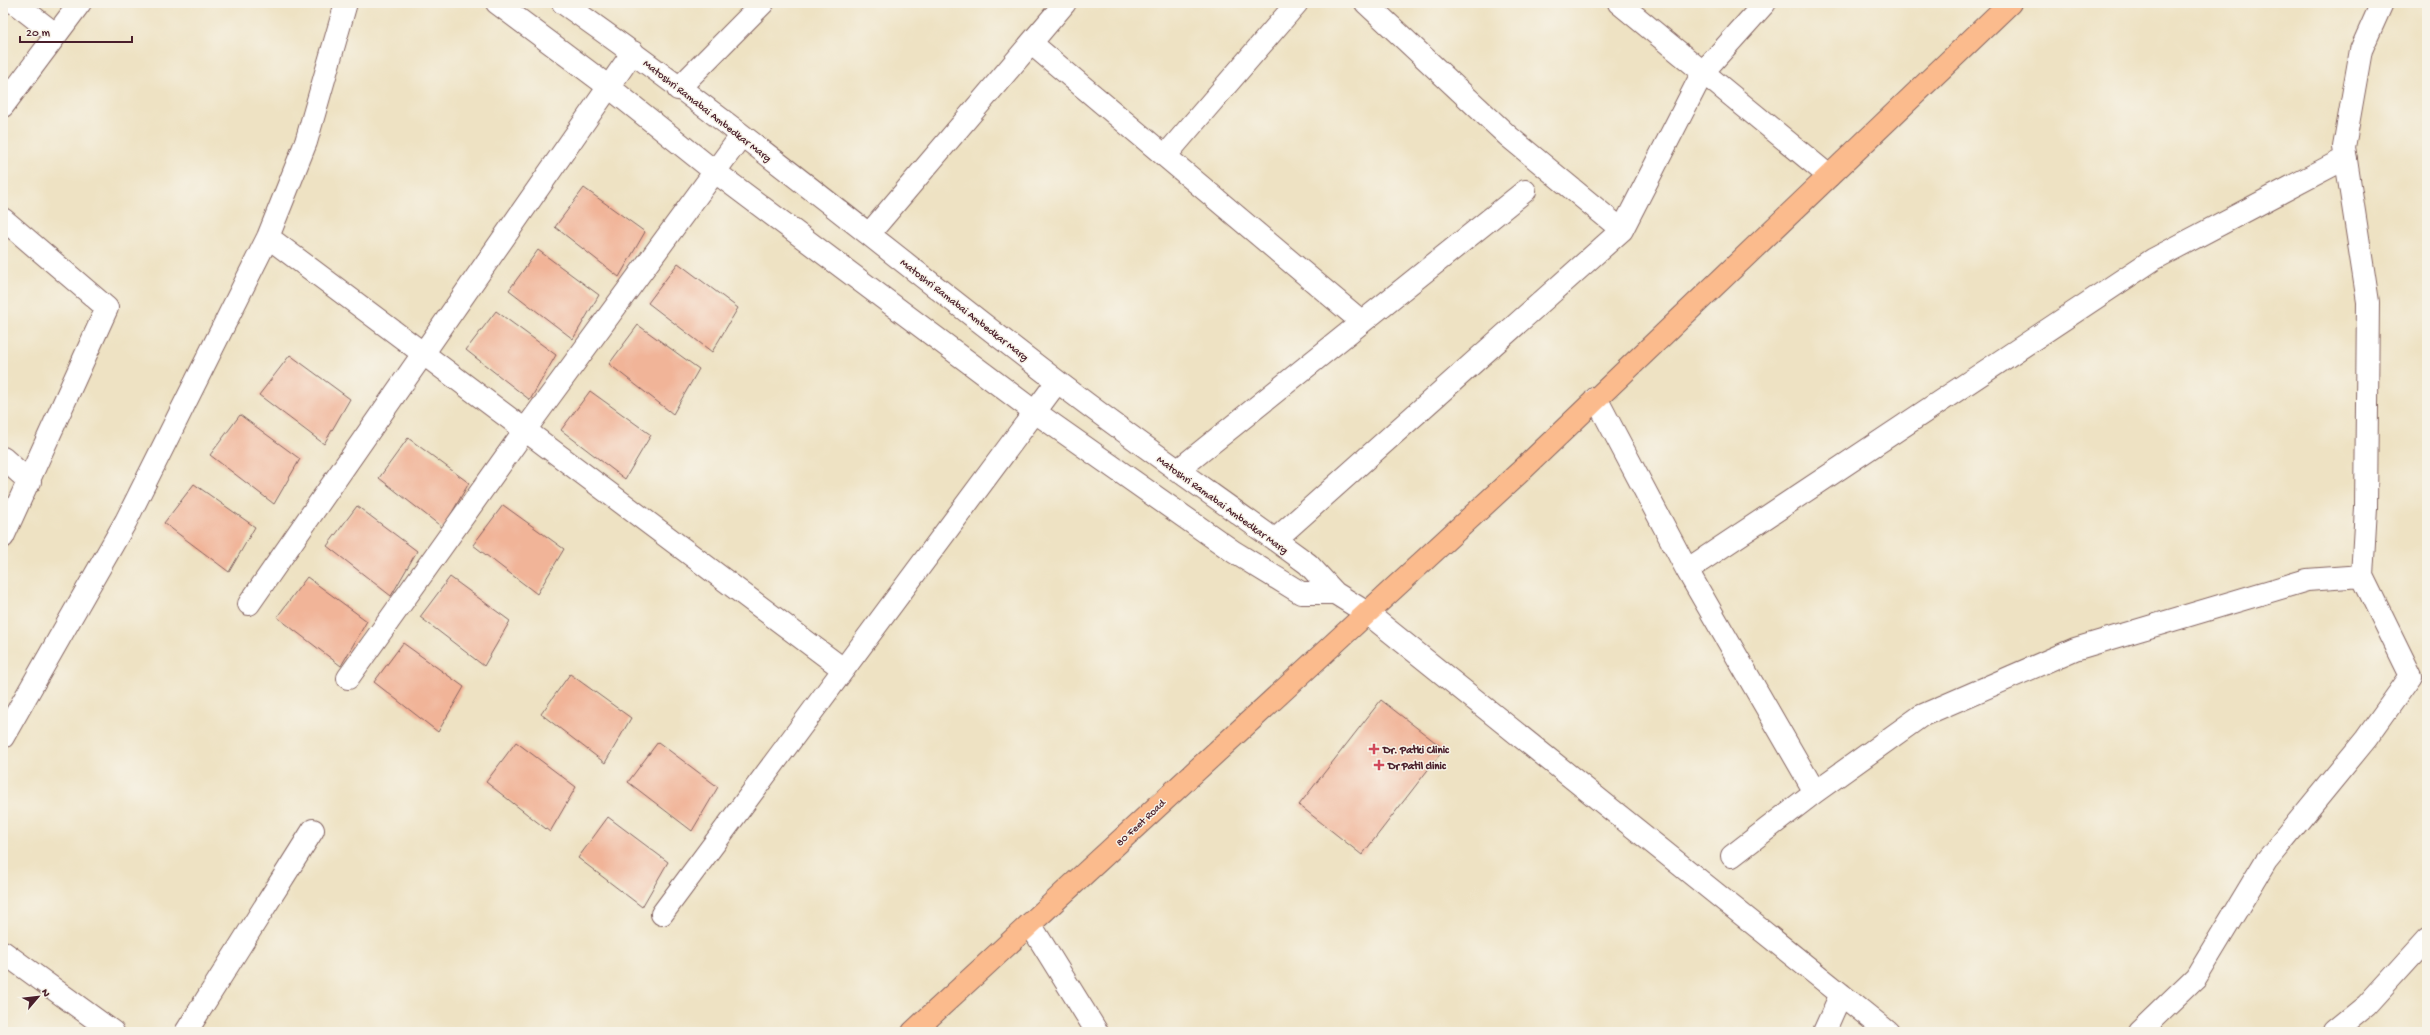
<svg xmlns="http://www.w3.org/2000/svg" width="2430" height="1035" font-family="'Gochi Hand',sans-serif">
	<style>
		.building { fill: #f1b498 }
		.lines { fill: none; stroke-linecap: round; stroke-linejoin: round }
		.minor-casing { stroke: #836360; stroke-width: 24 }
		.major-casing { stroke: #836360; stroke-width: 24 }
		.minor { stroke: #fff; stroke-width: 22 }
		.major { stroke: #fbbb8d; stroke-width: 22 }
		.poi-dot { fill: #d1495b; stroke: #f7f3e8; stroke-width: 1.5 }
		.labels { text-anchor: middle; stroke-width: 3; stroke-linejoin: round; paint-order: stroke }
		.street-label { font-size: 11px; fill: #4a1f2b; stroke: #f7f3e8 }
		.poi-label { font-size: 11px; font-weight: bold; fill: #4a1f2b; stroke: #f7f3e8; text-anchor: start }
	</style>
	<rect width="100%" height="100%" fill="#f7f3e8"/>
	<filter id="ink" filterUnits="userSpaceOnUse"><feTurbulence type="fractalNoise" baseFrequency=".025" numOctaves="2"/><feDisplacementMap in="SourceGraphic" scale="8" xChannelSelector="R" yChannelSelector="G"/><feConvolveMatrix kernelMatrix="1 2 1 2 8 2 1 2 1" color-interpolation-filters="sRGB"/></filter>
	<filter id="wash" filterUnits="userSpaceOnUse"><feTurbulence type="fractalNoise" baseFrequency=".012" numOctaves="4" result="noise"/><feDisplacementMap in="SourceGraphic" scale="16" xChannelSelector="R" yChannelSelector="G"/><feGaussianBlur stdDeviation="0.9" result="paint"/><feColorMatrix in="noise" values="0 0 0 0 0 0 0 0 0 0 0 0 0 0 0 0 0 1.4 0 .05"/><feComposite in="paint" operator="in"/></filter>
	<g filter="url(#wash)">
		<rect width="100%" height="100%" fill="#eee2c3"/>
		<g id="blocks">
			<path class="building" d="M584,188L645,232L619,277L555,227Z
				M538,250L599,295L573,339L509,290Z
				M678,263L738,308L712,352L648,303Z
				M496,311L556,355L530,400L466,350Z
				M638,325L699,369L673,414L609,364Z
				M290,355L350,399L324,444L259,395Z
				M590,391L651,435L625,479L561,430Z
				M240,415L300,459L274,504L210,455Z
				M408,438L469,483L443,528L379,478Z
				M194,484L255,527L229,572L164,523Z
				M503,505L564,549L537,594L473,545Z
				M357,506L417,551L391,596L327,546Z
				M307,577L367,621L341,666L277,617Z
				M450,577L510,621L484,666L420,617Z
				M403,643L464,687L438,732L374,682Z
				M570,674L631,718L605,763L541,714Z
				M1381,700L1444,749L1362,855L1299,805Z
				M516,742L576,787L550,832L486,782Z
				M658,742L718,787L692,831L628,782Z
				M608,817L668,862L642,907L578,858Z"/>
		</g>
	</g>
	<g filter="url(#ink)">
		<use href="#blocks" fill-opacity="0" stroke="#836360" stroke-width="1"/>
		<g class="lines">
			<g class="minor-casing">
				<path id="minor" d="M15,3L55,34
					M497,3L609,87L714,171L1035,412L1234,552L1301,593H1335
					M563,3C733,122 893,256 1058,382C1140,445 1225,503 1308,564L1335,593L1367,613L1888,1032
					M1366,3L1508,136L1622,230
					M1619,3L1829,176
					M1031,43L1362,322
					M678,89L763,3
					M3,106L80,3
					M1166,155L1297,3
					M3,219L107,308L3,537
					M869,234L1065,3
					M268,237L843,669
					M1596,398L1687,570L1815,792
					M3,458L30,482
					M1177,471L1525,191
					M1275,540L1622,230L1703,72L1765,3
					M1687,570L2154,259L2346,158
					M249,604L633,52
					M348,678L525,430L741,136
					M3,737L126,521L268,237L306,142L346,3
					M1732,856L1815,792L1921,716L2075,649L2307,580L2362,576
					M662,914L1057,382
					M1030,924L1097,1032
					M3,952L113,1032
					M186,1032L313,830
					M1824,1032L1841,994
					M2139,1032L2196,977L2266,861L2366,739L2411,676L2362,576L2366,508L2368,302L2344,147L2361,50L2382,3
					M2334,1032L2367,1005L2427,939"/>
			</g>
			<g class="major-casing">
				<path id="major" d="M913,1032L1521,471L2010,3"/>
			</g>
			<use href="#minor" class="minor"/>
			<use href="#major" class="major"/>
		</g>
	</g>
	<g class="poi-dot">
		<path d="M1372 743h4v4h4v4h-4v4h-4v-4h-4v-4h4z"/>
		<path d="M1377 759h4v4h4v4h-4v4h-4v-4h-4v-4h4z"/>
	</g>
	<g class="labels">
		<g class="street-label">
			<text transform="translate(708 110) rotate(38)" y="4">Matoshri Ramabai Ambedkar Marg</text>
			<text transform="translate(965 309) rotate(38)" y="4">Matoshri Ramabai Ambedkar Marg</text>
			<text transform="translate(1223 504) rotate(36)" y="4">Matoshri Ramabai Ambedkar Marg</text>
			<text transform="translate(1140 822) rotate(-43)" y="4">80 Feet Road</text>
		</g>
		<g class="poi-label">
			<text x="1383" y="753">Dr. Patki Clinic</text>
			<text x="1388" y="769">Dr Patil clinic</text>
		</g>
	</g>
	<rect width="2430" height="1035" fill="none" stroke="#f7f3e8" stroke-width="16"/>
	<g transform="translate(38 997) rotate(62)" stroke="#f7f3e8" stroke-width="3" paint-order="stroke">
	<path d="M0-3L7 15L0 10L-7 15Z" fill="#4a1f2b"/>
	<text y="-6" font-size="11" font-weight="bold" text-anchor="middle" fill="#4a1f2b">N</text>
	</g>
	<path d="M20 36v6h112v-6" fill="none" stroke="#4a1f2b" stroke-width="2"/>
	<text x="26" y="36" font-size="12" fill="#4a1f2b" stroke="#f7f3e8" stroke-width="3" paint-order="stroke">20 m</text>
</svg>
